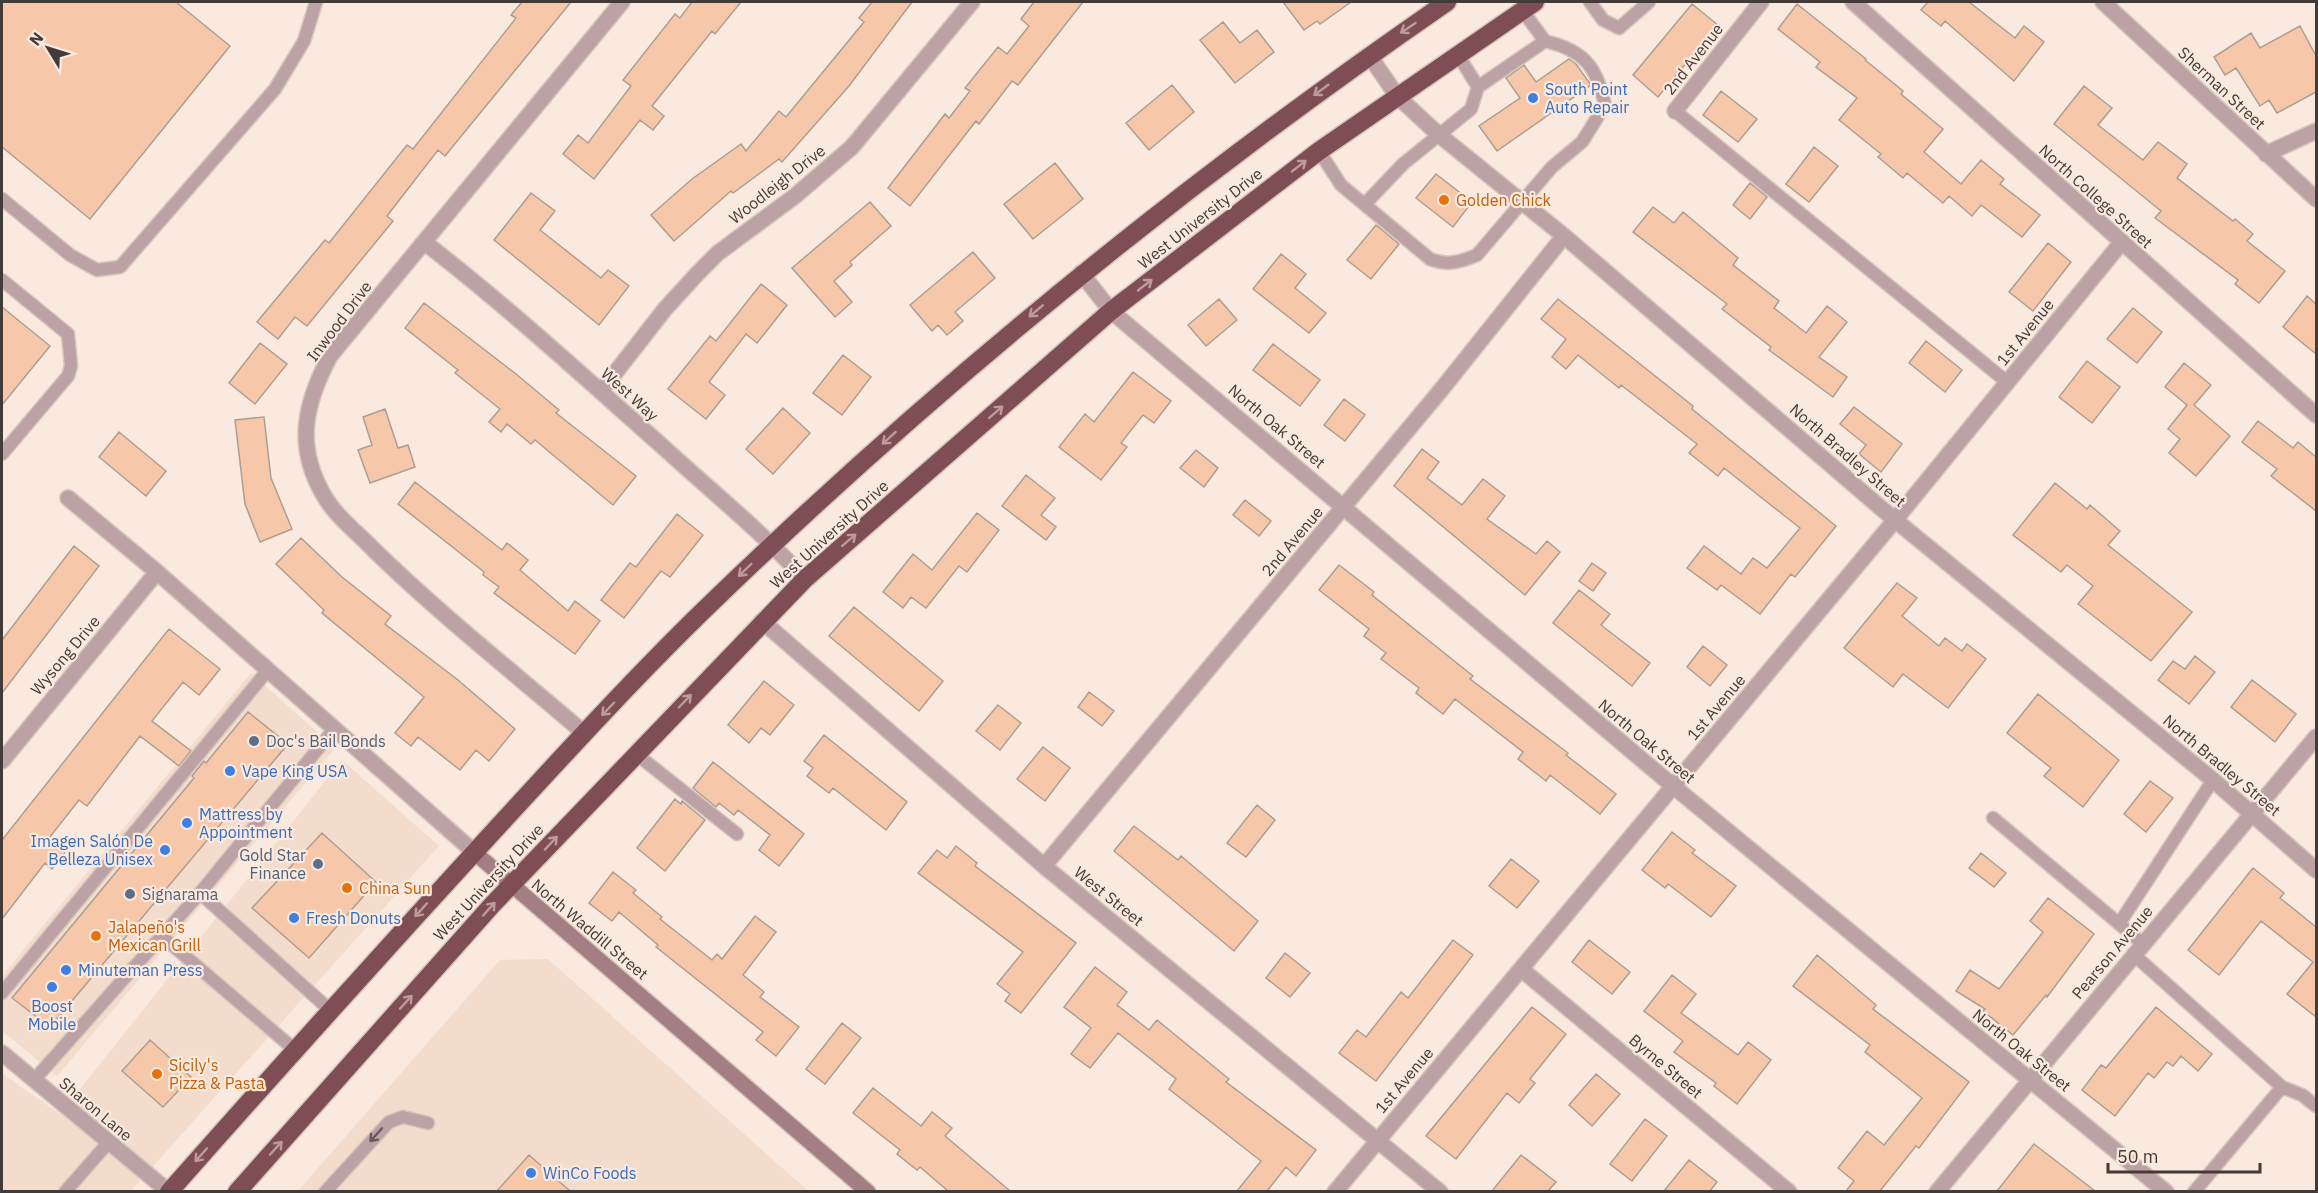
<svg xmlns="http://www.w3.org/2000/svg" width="2318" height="1193" font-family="'IBM Plex Sans',sans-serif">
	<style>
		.built { fill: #f4dccc }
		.building { fill: #f6c7a8; stroke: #ad9e93; stroke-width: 1.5 }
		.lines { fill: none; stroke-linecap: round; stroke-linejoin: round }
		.lane-casing { stroke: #d5c6bd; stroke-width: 15 }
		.street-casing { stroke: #d5c6bd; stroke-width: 18 }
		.secondary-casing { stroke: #d5c6bd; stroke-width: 18 }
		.highway-casing { stroke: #d5c6bd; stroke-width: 21 }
		.lane { stroke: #bca2a5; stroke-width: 12 }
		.street { stroke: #bca2a5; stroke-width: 15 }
		.secondary { stroke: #a37e82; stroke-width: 15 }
		.highway { stroke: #7f4d54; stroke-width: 18 }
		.oneway { stroke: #bc9b99 }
		.oneway2 { stroke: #675a58 }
		.shop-dot { fill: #3f7fe0; stroke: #fae9de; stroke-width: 2 }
		.food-dot { fill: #e8710a; stroke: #fae9de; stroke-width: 2 }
		.service-dot { fill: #5c6f8a; stroke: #fae9de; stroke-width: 2 }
		.labels { text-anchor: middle; stroke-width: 4.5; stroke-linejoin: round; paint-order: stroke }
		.street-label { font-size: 16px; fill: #423b37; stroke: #fae9de }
		.shop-label { font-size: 16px; fill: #366cbe; stroke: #fae9de; text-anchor: start }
		.food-label { font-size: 16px; fill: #c56008; stroke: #fae9de; text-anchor: start }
		.service-label { font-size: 16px; fill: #4e5e75; stroke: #fae9de; text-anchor: start }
	</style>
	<rect width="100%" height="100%" fill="#fae9de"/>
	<path class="built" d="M251,673L335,748L57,1076L2,1031V976Z
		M342,760L439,846L131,1191H2V1073L60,1114Z
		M548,959L808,1191L297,1192L500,960Z"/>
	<path class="building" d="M2,2H176L230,46L90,219L2,147Z
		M522,2H571L445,156L438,150L387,216L393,221L307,326L295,317L278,339L257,322L325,240L329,243L407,145L413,149L516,18L511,15Z
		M692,2H741L715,34L712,31L652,106L664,116L653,130L640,120L594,179L563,154L578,135L588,143L631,86L623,80L675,14L680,18Z
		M872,2H912L849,86L782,162L779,159L733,193L731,191L674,241L651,215L692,179L741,144L746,151L779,111L786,117L864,22L859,18Z
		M1034,2H1083L1018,85L1012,81L979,124L976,121L910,206L888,188L945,114L949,118L970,91L965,88L998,47L1007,54L1029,26L1021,19Z
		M1283,2H1351L1320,24L1317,21L1304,30Z
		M1928,2H1969L2015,38L2024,26L2044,42L2014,81L1945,21L1941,26L1921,10Z
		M1692,4L1718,25L1658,97L1633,75Z
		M1797,4L1866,59L1865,60L1903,91L1901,94L1943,129L1924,152L1961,184L1981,160L2004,179L2000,184L2040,215L2022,237L1981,205L1972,216L1949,196L1943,203L1907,173L1903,178L1878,157L1881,154L1839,120L1857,98L1816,67L1820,62L1778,29Z
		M1223,22L1240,43L1257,30L1274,52L1235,83L1200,40Z
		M2300,26L2316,56V92L2277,113L2269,100L2260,106L2236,68L2225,75L2214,57L2251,33L2260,48Z
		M1569,59L1576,64L1591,85L1497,151L1479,126L1520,98L1506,78L1524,65L1536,82Z
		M1172,85L1194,112L1149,150L1126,123Z
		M2084,86L2112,108L2098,125L2143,160L2158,142L2187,164L2177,178L2233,221L2235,219L2253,234L2247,241L2285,271L2259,303L2235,284L2238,280L2155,218L2161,211L2054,124Z
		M1721,91L1757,119L1738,142L1703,115Z
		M1814,147L1838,166L1809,202L1786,184Z
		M1055,163L1083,199L1033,239L1004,204Z
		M1436,174L1472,202L1453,227L1416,198Z
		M1750,183L1767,197L1750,219L1733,205Z
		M531,193L555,211L540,230L601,278L608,270L629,286L599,325L494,240Z
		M870,202L891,226L850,262L852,265L834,281L852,302L835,317L792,268Z
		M1653,207L1674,223L1683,212L1695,222L1738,258L1733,265L1779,301L1774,308L1806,333L1827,306L1847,322L1819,357L1847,377L1833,397L1769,350L1771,347L1722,309L1727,304L1633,232Z
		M1376,225L1399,244L1371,279L1347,260Z
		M2048,243L2071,262L2033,311L2009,292Z
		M973,252L995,278L955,312L963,321L947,335L938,325L932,331L910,305Z
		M1281,254L1306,274L1295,288L1326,313L1309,333L1253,289Z
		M761,284L787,305L757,343L746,334L709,382L725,395L706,419L668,389L710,336L716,341Z
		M2307,296L2316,304V354L2283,327Z
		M1219,299L1237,320L1206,346L1188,325Z
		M1558,299L1693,406L1692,409L1836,526L1795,577L1791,574L1760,614L1721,585L1717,590L1687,568L1704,546L1741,574L1753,558L1767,568L1800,528L1724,468L1718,476L1689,453L1697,444L1621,385L1619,388L1578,355L1566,369L1552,357L1566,339L1541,319Z
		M424,303L516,374L559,410L556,413L636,476L613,505L535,440L531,444L507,424L501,432L489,422L500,409L455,373L458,370L405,328Z
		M2,307L50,346L2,405Z
		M2133,308L2162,332L2137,363L2107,339Z
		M1926,341L1962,370L1945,392L1909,363Z
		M260,343L287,364L255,404L229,383Z
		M1273,344L1320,380L1300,406L1253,370Z
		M843,355L871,377L842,415L813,393Z
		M2087,361L2120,387L2092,423L2059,397Z
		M2184,363L2211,385L2194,405L2230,436L2196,476L2169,453L2180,439L2168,429L2187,405L2165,387Z
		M1133,372L1171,401L1154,423L1143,415L1121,443L1127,447L1101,480L1059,447L1085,414L1094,422Z
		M1344,399L1365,415L1345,441L1324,425Z
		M1854,407L1902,444L1881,472L1859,454L1866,445L1840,424Z
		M783,408L810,433L773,474L746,449Z
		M385,409L398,448L408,445L415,467L370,483L358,450L372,445L363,417Z
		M264,417L271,478L292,529L260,542L245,504L235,420Z
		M2258,421L2293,448L2298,442L2316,457V511L2271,476L2277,469L2242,442Z
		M119,432L166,471L146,496L99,457Z
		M1422,449L1439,462L1427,478L1462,505L1483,479L1505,496L1487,519L1536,554L1547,541L1560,552L1525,595L1394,486Z
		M1196,450L1218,468L1204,487L1180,468Z
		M1026,475L1055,498L1041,515L1056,527L1046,540L1002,506Z
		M415,482L502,550L507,543L528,560L520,570L568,611L575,601L600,621L575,654L494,593L499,587L483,575L484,572L398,504Z
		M2055,483L2087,509L2090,505L2120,531L2108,545L2192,612L2151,661L2078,604L2093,586L2067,565L2061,572L2013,535Z
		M1245,500L1271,521L1259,536L1233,515Z
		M977,513L999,530L967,572L959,566L926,608L911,597L903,608L883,592L913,554L932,570Z
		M677,514L703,535L670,577L661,571L624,618L601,600L630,563L636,567Z
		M301,538L342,577L391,616L385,624L458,680L515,729L489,761L476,750L460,770L418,737L411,746L395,733L424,697L322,613L324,610L276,564Z
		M74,546L99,566L2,693V640Z
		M1592,563L1606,573L1593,591L1579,581Z
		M1339,565L1374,592L1372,595L1473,676L1470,679L1568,753L1566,755L1616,794L1600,814L1550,775L1546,781L1518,759L1523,752L1455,699L1443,714L1416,693L1419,688L1381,659L1386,653L1364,636L1369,629L1319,590Z
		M1897,583L1917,598L1902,616L1939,646L1945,638L1962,651L1967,644L1986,659L1948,708L1903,674L1893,687L1844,648Z
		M1579,590L1610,614L1601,625L1650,663L1632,686L1553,623Z
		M854,607L943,681L919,711L829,636Z
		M169,629L220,669L199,695L183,682L152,721L191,751L179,766L140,736L87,806L79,800L49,838L66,851L52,869L45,863L2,919V840Z
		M1703,646L1727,665L1710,686L1687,667Z
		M2195,656L2215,672L2189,704L2158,680L2173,661L2185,669Z
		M2252,680L2296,714L2275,742L2231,707Z
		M764,681L794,705L770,735L761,728L749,743L728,725Z
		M1089,692L1114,711L1102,726L1078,707Z
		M2038,694L2119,760L2083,807L2044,776L2051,768L2007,733Z
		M998,705L1021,723L1000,750L976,731Z
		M248,712L288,744L50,1027L12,998L194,778L192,776L204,761L206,763Z
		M824,735L907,802L886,830L833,788L829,793L807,776L813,768L804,761Z
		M1043,747L1070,768L1045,801L1017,779Z
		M713,762L804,834L779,866L759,850L770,835L738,810L734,815L719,803L716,807L693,788Z
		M2150,781L2173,798L2146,832L2124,814Z
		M675,799L681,804L682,801L705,820L665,871L637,848Z
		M1257,805L1275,820L1246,857L1227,843Z
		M1134,826L1178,860L1181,856L1258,921L1234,951L1114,851Z
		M1672,832L1695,850L1692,853L1736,886L1711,917L1668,884L1665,888L1642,870Z
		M322,833L376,882L309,958L252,908Z
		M956,846L977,863L975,866L1076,943L1021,1013L1005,1001L1010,994L997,984L1023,952L918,873L937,850L947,858Z
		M1981,853L2006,873L1994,887L1969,868Z
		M1511,859L1539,881L1517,908L1489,886Z
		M2253,868L2284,893L2280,898L2316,927V1017L2287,994L2313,962L2261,921L2219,975L2188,950Z
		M613,872L636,890L633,893L662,917L660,919L712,960L717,954L722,959L755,916L776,932L743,975L764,992L760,997L799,1027L776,1056L756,1040L763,1032L656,947L658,945L619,912L612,921L589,903Z
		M2048,898L2094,934L2047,997L2046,995L2013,1035L1983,1011L1985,1009L1956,991L1970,970L1999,989L2043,932L2030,921Z
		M1453,940L1473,955L1376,1081L1339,1053L1357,1030L1366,1037L1401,992L1408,998Z
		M1589,940L1630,972L1612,994L1572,962Z
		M1285,953L1310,973L1290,997L1266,978Z
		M1817,955L1876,1005L1873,1009L1969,1082L1919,1148L1916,1146L1880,1191H1846L1854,1181L1838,1168L1867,1131L1884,1145L1922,1098L1865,1052L1870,1045L1793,986Z
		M1095,967L1127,992L1117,1005L1149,1030L1157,1020L1229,1079L1226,1082L1316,1150L1296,1176L1286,1167L1267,1191H1237L1261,1161L1169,1089L1176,1079L1118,1033L1090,1068L1071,1054L1091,1028L1064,1007Z
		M1672,975L1696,994L1681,1013L1738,1055L1748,1042L1771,1060L1737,1104L1714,1086L1716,1083L1674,1052L1683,1041L1644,1011Z
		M1532,1007L1566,1034L1530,1079L1535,1083L1519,1103L1507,1093L1456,1159L1426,1136Z
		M2156,1007L2212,1054L2198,1071L2181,1056L2173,1066L2167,1062L2154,1078L2148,1073L2115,1116L2082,1090L2101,1065L2106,1068Z
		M842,1023L861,1038L825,1084L806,1069Z
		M150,1040L191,1077L163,1107L122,1071Z
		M1596,1074L1620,1094L1592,1126L1569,1105Z
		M873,1088L921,1126L932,1112L952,1128L945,1136L1010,1191H948L920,1167L917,1170L897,1154L900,1150L853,1113Z
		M1645,1119L1667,1136L1632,1181L1610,1164Z
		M2034,1144L2095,1191H1997Z
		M529,1155L570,1191H497Z
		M1521,1155L1556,1182L1548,1191H1492Z
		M1689,1160L1717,1182L1710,1191H1664Z"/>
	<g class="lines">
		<g class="lane-casing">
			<path id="lane" d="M1590,2L1603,20L1619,28L1649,2
				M1478,87L1545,41
				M1675,111L2007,382
				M1319,151L1341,185L1430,259C1447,266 1460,262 1477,255L1552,167L1582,142L1605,105C1597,66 1583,50 1545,41L1522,10
				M2,199L70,255L97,270L120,267L275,89L304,41L316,2
				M1365,204L1403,164L1471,109L1478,87L1458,55
				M2,280L68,334L71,366L68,376L2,454
				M635,753L737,834
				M1993,818L2142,943
				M2119,924L2213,780
				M164,938L295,1050
				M2133,954L2282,1087L2194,1192
				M2,993L268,670
				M331,1011L200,893L335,728
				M34,1080L200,893
				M2282,1087L2302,1095L2316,1106
				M65,1192L108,1143
				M325,1192L389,1122L403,1117L428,1123"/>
		</g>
		<g class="street-casing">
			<path id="street" d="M1853,2L2316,415
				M2103,2L2316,199
				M1369,55L1397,96L1438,134L1564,236L1895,520L2213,780L2316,870
				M1675,111L1761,2
				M2266,154L2316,131
				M424,242C507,306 584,377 662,446C710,490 761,531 805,579
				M1081,273L1111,311L1673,786L2166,1192
				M601,391L665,309L697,274L718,253L795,196L852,147L972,2
				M68,498L157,572L474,852
				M762,621L1044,866L1440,1192
				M584,733C514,673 441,615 375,551C358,533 335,516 323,494C295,445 305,403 330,356L622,2
				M2,761L157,572
				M1044,866L1441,390L1564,236
				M1521,969L1789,1192
				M2,1053L169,1192
				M1335,1192L1895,520L2121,243
				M1937,1192L2316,737"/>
		</g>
		<g class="secondary-casing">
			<path id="secondary" d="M474,852L868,1192"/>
		</g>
		<g class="highway-casing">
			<path id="highway" d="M169,1192C276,1071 384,951 493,832C563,756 632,680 705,609C936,385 1183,184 1447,2
				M237,1192L492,905L805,579L1111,311L1319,151L1535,2"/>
		</g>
		<use href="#lane" class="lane"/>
		<use href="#street" class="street"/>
		<use href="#secondary" class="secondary"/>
		<use href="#highway" class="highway"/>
	</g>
	<defs><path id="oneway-shaft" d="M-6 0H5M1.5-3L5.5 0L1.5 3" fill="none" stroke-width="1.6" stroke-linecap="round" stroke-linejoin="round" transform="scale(1.5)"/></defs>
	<g class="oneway">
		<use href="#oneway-shaft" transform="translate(1408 28) rotate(146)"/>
		<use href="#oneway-shaft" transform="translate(1321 90) rotate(144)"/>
		<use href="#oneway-shaft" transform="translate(1299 166) rotate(-38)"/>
		<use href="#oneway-shaft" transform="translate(1145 285) rotate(-38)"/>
		<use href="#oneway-shaft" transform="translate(1036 311) rotate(140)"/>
		<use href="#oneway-shaft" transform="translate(996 412) rotate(-41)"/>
		<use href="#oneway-shaft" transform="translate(889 438) rotate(138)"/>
		<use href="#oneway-shaft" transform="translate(849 540) rotate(-41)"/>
		<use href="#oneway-shaft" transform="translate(745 570) rotate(136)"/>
		<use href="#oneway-shaft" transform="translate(685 701) rotate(-46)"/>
		<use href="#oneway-shaft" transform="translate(608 709) rotate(134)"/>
		<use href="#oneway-shaft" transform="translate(551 843) rotate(-47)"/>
		<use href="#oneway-shaft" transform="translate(489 909) rotate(-48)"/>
		<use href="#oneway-shaft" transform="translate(421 910) rotate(132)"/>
		<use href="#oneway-shaft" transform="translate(406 1002) rotate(-48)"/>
		<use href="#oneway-shaft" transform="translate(276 1148) rotate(-48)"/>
		<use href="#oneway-shaft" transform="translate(201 1155) rotate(132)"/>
	</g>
	<use class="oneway2" href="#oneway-shaft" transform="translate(376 1135) rotate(132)"/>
	<g class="shop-dot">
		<circle cx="1533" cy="98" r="6"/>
		<circle cx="230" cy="771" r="6"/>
		<circle cx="187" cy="823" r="6"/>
		<circle cx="165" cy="850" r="6"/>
		<circle cx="294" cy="918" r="6"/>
		<circle cx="66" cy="970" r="6"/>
		<circle cx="52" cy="987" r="6"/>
		<circle cx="531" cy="1173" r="6"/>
	</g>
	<g class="food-dot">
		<circle cx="1444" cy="200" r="6"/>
		<circle cx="347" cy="888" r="6"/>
		<circle cx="96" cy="936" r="6"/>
		<circle cx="157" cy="1074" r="6"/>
	</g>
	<g class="service-dot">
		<circle cx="254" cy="741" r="6"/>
		<circle cx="318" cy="864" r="6"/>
		<circle cx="130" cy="894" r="6"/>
	</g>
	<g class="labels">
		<g class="street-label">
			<text transform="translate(1693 59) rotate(-52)" y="6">2nd Avenue</text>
			<text transform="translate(2222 88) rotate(43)" y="6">Sherman Street</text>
			<text transform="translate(777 184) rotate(-38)" y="6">Woodleigh Drive</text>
			<text transform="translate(2096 196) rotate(42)" y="6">North College Street</text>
			<text transform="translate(1200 218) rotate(-38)" y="6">West University Drive</text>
			<text transform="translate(339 321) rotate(-53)" y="6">Inwood Drive</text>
			<text transform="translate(2025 332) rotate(-51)" y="6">1st Avenue</text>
			<text transform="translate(630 394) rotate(42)" y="6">West Way</text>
			<text transform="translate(1277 426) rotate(40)" y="6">North Oak Street</text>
			<text transform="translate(1848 455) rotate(41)" y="6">North Bradley Street</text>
			<text transform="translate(829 534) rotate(-42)" y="6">West University Drive</text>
			<text transform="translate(1292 541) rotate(-50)" y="6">2nd Avenue</text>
			<text transform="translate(65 655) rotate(-50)" y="6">Wysong Drive</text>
			<text transform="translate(1716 707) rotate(-50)" y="6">1st Avenue</text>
			<text transform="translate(1647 741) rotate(40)" y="6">North Oak Street</text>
			<text transform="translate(2222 765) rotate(40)" y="6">North Bradley Street</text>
			<text transform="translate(488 882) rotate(-47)" y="6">West University Drive</text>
			<text transform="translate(1109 896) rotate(39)" y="6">West Street</text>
			<text transform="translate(590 929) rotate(40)" y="6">North Waddill Street</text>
			<text transform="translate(2112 952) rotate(-50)" y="6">Pearson Avenue</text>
			<text transform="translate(2022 1050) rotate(39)" y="6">North Oak Street</text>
			<text transform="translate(1666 1066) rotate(40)" y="6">Byrne Street</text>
			<text transform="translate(1404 1080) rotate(-50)" y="6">1st Avenue</text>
			<text transform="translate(96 1109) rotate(40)" y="6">Sharon Lane</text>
		</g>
		<g class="shop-label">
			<text x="1545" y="95">South Point<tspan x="1545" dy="18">Auto Repair</tspan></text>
			<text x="242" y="777">Vape King USA</text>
			<text x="199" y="820">Mattress by<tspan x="199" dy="18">Appointment</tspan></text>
			<text x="153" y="847" text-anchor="end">Imagen Salón De<tspan x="153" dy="18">Belleza Unisex</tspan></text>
			<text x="306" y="924">Fresh Donuts</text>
			<text x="78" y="976">Minuteman Press</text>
			<text x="52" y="1012" text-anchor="middle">Boost<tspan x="52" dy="18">Mobile</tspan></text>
			<text x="543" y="1179">WinCo Foods</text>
		</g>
		<g class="food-label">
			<text x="1456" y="206">Golden Chick</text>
			<text x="359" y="894">China Sun</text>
			<text x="108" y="933">Jalapeño's<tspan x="108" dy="18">Mexican Grill</tspan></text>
			<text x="169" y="1071">Sicily's<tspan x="169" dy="18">Pizza &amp; Pasta</tspan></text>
		</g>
		<g class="service-label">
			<text x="266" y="747">Doc's Bail Bonds</text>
			<text x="306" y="861" text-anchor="end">Gold Star<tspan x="306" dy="18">Finance</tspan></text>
			<text x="142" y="900">Signarama</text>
		</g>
	</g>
	<rect width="2318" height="1193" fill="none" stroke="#423b37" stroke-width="6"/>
	<g transform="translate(48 48) rotate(308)" stroke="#fae9de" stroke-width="4.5" paint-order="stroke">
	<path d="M0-4.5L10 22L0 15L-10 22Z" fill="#423b37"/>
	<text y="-9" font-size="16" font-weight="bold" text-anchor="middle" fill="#423b37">N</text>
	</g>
	<path d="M2108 1163v9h152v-9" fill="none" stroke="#423b37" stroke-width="3"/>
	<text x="2117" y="1163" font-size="18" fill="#423b37" stroke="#fae9de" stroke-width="4.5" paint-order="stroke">50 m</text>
</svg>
